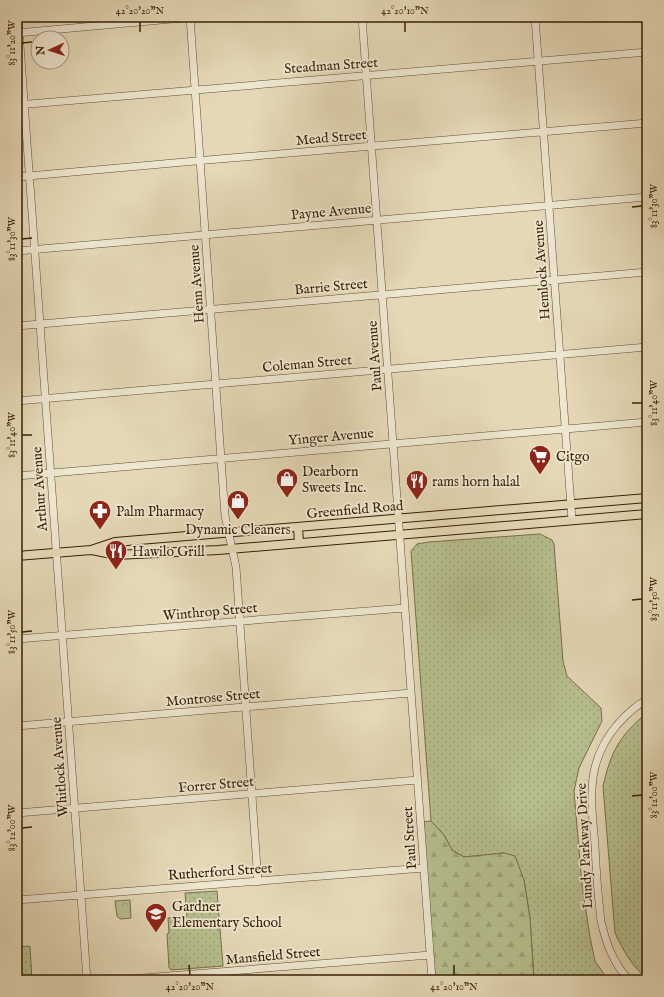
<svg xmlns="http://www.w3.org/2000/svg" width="664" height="997" font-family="'IM FELL English',serif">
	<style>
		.grass { fill: url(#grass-dots); stroke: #786e49 }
		.forest { fill: url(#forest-firs); stroke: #786e49 }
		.park { fill: url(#park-crowns); stroke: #786e49 }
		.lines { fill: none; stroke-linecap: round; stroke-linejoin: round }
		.minor-casing { stroke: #644d31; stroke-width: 8 }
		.major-casing { stroke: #391f05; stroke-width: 10 }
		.minor { stroke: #ede6d0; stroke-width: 7 }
		.major { stroke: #e4d8b6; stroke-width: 8 }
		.ticks { fill: none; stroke: #391f05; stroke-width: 1.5 }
		.labels { text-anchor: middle; stroke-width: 3.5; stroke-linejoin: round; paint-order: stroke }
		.street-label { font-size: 14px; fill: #391f05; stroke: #ede6d0 }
		.poi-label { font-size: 14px; fill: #391f05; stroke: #ede6d0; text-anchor: start }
		.neatline { fill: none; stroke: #391f05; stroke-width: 1.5 }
		.ticks-label { font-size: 10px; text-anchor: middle; fill: #391f05 }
	</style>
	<defs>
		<pattern id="grass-dots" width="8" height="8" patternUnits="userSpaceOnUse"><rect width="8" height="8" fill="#b6be8d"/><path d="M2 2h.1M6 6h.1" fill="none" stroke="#9da378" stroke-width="1.8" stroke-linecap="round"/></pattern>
		<pattern id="forest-firs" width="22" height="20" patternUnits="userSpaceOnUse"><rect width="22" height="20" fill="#b6be8d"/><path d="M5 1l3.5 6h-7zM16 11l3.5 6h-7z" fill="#9da378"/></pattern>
		<pattern id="park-crowns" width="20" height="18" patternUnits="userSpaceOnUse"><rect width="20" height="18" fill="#b6be8d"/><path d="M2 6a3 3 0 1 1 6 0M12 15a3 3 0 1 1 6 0" fill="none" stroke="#9da378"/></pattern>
	</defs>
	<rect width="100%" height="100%" fill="#e4d8b6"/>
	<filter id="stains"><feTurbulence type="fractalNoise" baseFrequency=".005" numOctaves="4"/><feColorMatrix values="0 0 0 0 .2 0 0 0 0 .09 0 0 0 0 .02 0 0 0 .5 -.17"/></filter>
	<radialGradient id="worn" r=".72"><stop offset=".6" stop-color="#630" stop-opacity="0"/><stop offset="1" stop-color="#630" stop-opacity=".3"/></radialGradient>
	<path class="grass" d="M540,534L552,540L554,544L563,661L567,676L601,708L602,721L579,768L574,791L582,885L590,937L595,961L608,980H534L530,918L524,880L504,853L464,857L452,850L444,835L431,821L411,551L417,544L429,542Z
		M647,713V978C632,967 623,950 615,933L603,786C611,752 619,736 647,713Z
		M217,891L223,966L171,970L170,968H169L167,934L169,933L168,918L187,916L185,893Z
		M30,946L32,980H17V947Z"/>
	<path class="forest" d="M431,821L444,835L452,850L464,857L504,853L515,856L524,880L530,918L534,980H435L423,822Z"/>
	<path class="park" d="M130,900L131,918L120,919L117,916L115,901Z"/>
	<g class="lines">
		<g class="minor-casing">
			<path id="minor" d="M18,17L87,980
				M190,17L225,516L236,567L258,882
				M362,17L432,980
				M535,17L572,520
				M17,33L194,17
				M17,105L647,52
				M17,177L207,160L647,123
				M17,251L647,197
				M17,326L647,272
				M17,401L647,347
				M17,476L647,422
				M17,639L405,608
				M17,726L411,693
				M17,813L418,780
				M17,900L424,868
				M118,980L430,955
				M629,980C613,963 606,943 601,921C598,895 596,870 595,845C591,799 585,763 617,725C625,716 636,705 647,700"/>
		</g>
		<g class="major-casing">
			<path id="major" d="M298,527L299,543
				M92,550L116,555L218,550L647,514
				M17,556L91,550L115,542L647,498"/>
		</g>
		<use href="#minor" class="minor"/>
		<use href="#major" class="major"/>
	</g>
	<path class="ticks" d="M140,22V32M405,22V32M22,43L32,42M632,207L642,206M22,239L32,238M632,403H642M22,435H32M632,600L642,599M22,632L32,631M632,796L642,795M22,828L32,827M189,965L190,975M454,965V975"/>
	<defs>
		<g id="supermarket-pin" transform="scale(1.15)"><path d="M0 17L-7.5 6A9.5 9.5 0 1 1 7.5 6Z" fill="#8f2418" stroke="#ede6d0"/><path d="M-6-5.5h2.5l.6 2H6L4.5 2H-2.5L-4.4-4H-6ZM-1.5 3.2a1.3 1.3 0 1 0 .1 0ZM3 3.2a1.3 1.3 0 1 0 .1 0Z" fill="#fff"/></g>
		<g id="shop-pin" transform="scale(1.15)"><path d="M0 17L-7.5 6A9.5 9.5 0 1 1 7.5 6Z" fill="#8f2418" stroke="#ede6d0"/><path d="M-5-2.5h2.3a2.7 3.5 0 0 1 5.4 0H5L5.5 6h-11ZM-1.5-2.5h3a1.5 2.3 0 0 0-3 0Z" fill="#fff"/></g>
		<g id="restaurant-pin" transform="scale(1.15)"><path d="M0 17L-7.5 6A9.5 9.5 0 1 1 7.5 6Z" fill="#8f2418" stroke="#ede6d0"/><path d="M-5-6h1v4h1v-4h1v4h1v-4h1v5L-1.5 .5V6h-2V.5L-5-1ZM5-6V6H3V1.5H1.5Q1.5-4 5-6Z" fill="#fff"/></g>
		<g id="pharmacy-pin" transform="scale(1.15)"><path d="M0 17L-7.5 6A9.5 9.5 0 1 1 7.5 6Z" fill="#8f2418" stroke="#ede6d0"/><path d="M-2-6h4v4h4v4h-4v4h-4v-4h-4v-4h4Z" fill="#fff"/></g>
		<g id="school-pin" transform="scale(1.15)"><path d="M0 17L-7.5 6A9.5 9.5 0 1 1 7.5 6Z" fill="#8f2418" stroke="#ede6d0"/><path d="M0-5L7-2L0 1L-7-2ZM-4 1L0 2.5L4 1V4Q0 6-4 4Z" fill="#fff"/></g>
	</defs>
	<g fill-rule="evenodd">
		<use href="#supermarket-pin" x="540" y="456"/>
		<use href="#shop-pin" x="287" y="479"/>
		<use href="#restaurant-pin" x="417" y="481"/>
		<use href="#shop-pin" x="238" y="501"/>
		<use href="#pharmacy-pin" x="100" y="511"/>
		<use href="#restaurant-pin" x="116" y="551"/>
		<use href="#school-pin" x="156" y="914"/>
	</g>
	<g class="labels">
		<g class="street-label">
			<text transform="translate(331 65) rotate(-4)" y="5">Steadman Street</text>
			<text transform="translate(331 137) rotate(-5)" y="5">Mead Street</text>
			<text transform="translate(331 211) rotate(-5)" y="5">Payne Avenue</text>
			<text transform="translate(541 270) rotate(-94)" y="5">Hemlock Avenue</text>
			<text transform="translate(196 284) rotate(-94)" y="5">Henn Avenue</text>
			<text transform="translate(331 286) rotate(-5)" y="5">Barrie Street</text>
			<text transform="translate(374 356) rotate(-94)" y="5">Paul Avenue</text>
			<text transform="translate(307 363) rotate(-5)" y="5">Coleman Street</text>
			<text transform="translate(331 436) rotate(-5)" y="5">Yinger Avenue</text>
			<text transform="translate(39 489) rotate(-94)" y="5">Arthur Avenue</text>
			<text transform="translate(355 509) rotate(-5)" y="5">Greenfield Road</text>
			<text transform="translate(210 611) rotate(-5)" y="5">Winthrop Street</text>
			<text transform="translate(213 697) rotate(-5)" y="5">Montrose Street</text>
			<text transform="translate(59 767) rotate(-94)" y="5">Whitlock Avenue</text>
			<text transform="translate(216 784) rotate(-5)" y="5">Forrer Street</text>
			<text transform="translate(409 838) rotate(-94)" y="5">Paul Street</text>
			<text transform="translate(584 846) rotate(-93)" y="5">Lundy Parkway Drive</text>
			<text transform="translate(220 871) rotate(-4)" y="5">Rutherford Street</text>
			<text transform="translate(273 955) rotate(-5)" y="5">Mansfield Street</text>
		</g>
		<g class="poi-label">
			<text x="556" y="461">Citgo</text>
			<text x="302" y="476">Dearborn<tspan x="302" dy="16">Sweets Inc.</tspan></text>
			<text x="432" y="486">rams horn halal</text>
			<text x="116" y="516">Palm Pharmacy</text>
			<text x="238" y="534" text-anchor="middle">Dynamic Cleaners</text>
			<text x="132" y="556">Hawilo Grill</text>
			<text x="172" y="911">Gardner<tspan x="172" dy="16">Elementary School</tspan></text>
		</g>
	</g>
	<rect width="664" height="997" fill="none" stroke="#e4d8b6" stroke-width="44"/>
	<g transform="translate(50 50) rotate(267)"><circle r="19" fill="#ede6d0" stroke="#a5967f"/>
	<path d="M0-3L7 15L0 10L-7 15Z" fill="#8f2418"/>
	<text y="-6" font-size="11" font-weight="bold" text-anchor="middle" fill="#391f05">N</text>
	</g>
	<rect x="22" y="22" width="620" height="953" class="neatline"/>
	<g class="ticks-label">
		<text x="140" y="14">42°20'20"N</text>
		<text x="405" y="14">42°20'10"N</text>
		<text transform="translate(11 43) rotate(-90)" y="4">83°11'20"W</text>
		<text transform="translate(653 206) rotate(-90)" y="4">83°11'30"W</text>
		<text transform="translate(11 239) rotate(-90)" y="4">83°11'30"W</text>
		<text transform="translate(653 403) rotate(-90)" y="4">83°11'40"W</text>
		<text transform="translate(11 435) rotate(-90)" y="4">83°11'40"W</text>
		<text transform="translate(653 599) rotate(-90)" y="4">83°11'50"W</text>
		<text transform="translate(11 632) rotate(-90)" y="4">83°11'50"W</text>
		<text transform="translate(653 795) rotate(-90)" y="4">83°12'00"W</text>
		<text transform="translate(11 828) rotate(-90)" y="4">83°12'00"W</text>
		<text x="190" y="990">42°20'20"N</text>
		<text x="454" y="990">42°20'10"N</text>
	</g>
	<rect width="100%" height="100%" filter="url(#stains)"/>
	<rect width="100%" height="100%" fill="url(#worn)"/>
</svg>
